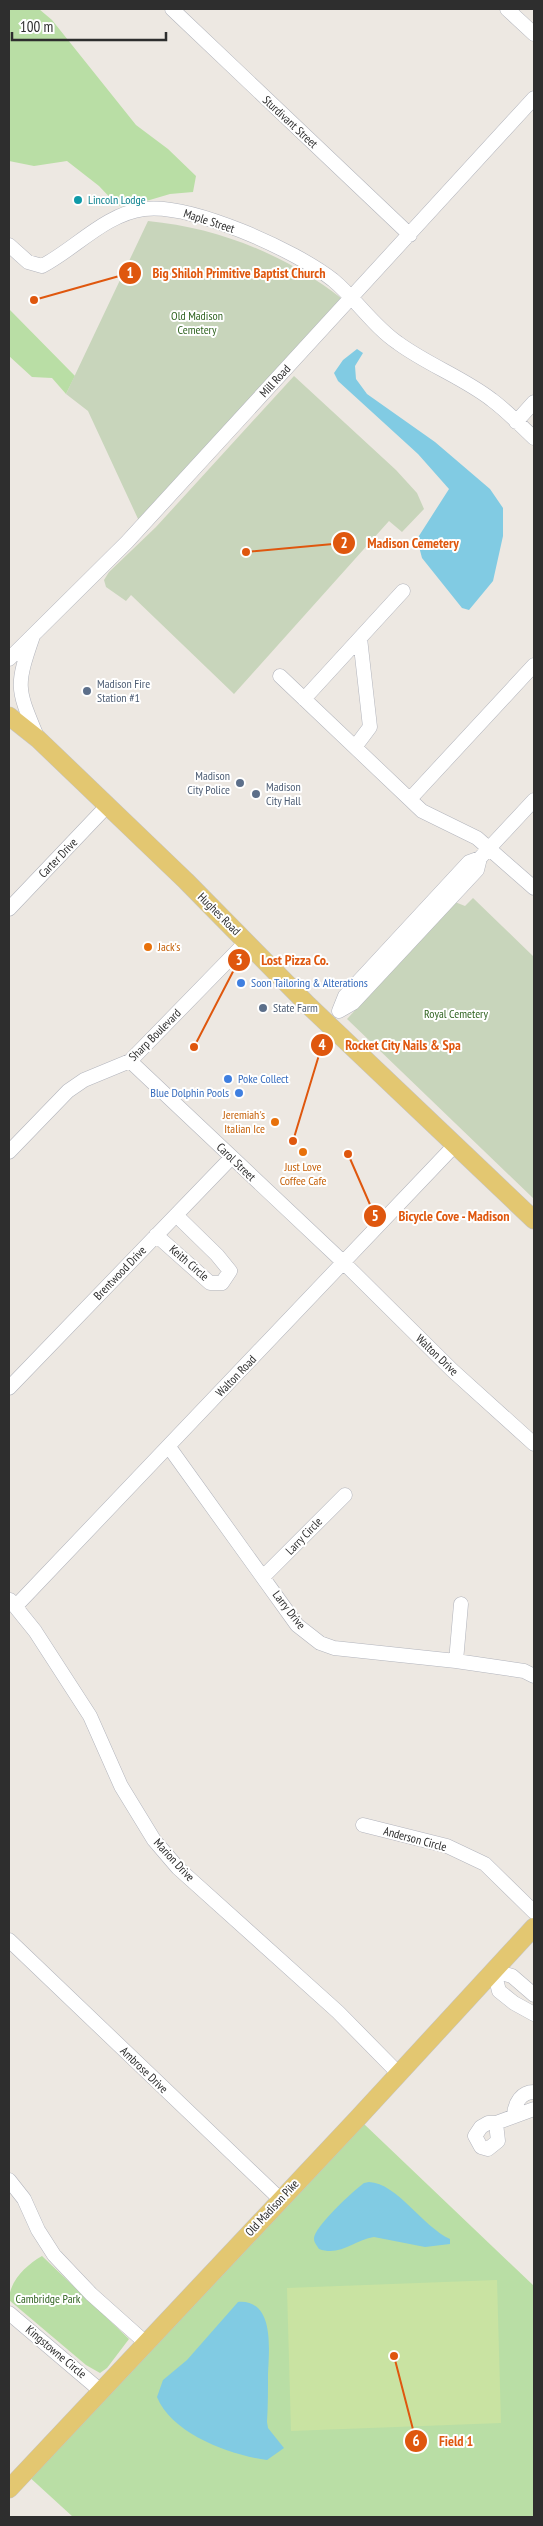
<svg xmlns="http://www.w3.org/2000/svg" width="543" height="2526" font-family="'PT Sans Narrow',sans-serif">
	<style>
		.green { fill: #b9dea5 }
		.cemetery { fill: #c8d5bb }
		.pitch { fill: #c9e3a2 }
		.water { fill: #81cbe3 }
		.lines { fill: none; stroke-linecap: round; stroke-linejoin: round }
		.minor-casing { stroke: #b2b4bc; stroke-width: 15 }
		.major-casing { stroke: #c4c4c4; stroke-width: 19 }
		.minor { stroke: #fff; stroke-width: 14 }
		.major { stroke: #e3c771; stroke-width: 18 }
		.culture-dot { fill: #0f9aa8; stroke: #fff; stroke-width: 2 }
		.service-dot { fill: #5c6f8a; stroke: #fff; stroke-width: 2 }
		.food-dot { fill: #e8710a; stroke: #fff; stroke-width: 2 }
		.shop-dot { fill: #3f7fe0; stroke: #fff; stroke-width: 2 }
		.labels { text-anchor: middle; stroke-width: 4; stroke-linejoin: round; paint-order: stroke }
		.street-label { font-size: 12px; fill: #2e2e2e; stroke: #fff }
		.culture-label { font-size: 12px; fill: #0d838f; stroke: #fff; text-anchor: start }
		.park-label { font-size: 12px; fill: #326523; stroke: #fff }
		.service-label { font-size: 12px; fill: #4e5e75; stroke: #fff; text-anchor: start }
		.food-label { font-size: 12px; fill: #c56008; stroke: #fff; text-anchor: start }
		.shop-label { font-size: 12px; fill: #366cbe; stroke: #fff; text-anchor: start }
		.leader { fill: none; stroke: #df570e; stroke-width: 2 }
		.callout-dot { fill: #df570e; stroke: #fff; stroke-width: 2 }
		.mark-label { font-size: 15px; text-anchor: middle; font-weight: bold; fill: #fff }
		.callout-label { font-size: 14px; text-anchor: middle; font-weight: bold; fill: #df570e; stroke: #fff; stroke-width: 4; stroke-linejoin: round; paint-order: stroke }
	</style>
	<rect width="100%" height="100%" fill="#ede8e2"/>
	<path class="green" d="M9,9H39L52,20L136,125L168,149L196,176L193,192L170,194L126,207L117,205L99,186L67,161L34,166L9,161Z
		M9,309L75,376L66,394L52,378L32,377L9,356Z
		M364,2124L534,2286V2517H73L26,2474Z
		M42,2256L129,2339L107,2368L100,2373L86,2365L9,2300C9,2282 26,2265 42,2256Z"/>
	<path class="cemetery" d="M148,221C219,228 284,254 341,298L139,521L88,411L66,394Z
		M294,376L396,470L417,493L424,509L402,532L389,521L234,694L131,595L126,601L106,587L104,580L109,572L156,527Z
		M473,898L534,957V1199L347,1019L455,902L465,906Z"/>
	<path class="pitch" d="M497,2280L501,2423L291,2431L287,2288Z"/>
	<path class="water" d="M357,349L363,353L355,366L356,379L367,394L435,442L490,489L503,508V536L493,581L469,610L462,608L422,558L417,539L449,489L418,454L338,381L334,373L343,360Z
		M369,2182C397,2183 423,2227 450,2239V2244L425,2247L374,2237C354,2240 340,2257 319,2249C317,2246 314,2242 314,2239C313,2228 354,2190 364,2183Z
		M238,2302C275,2299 269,2350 268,2374C268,2390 268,2406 267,2422L268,2428L284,2448L267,2460C230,2455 172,2434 157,2397L163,2380L187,2360Z"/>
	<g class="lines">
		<g class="minor-casing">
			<path id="minor" d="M172,9L410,235
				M507,9L534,34
				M9,245L28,262L42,266C75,249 105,214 144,209C191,203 295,250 333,280C356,299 373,326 398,343C428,365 464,378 492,400C507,411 521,426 534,438
				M516,422L534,402
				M33,636C15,688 17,688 38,739
				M9,659L127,542L534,98
				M280,676L422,811L477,838L534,888
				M304,699L403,591
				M355,747L370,727L360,638
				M410,799L534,665
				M480,858L469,862L345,996L339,1011L353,1003L477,870L480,858L534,800
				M9,909L107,806
				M130,1061L343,1262L452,1370L534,1444
				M9,1152L68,1091L84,1080L130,1061L246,942
				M156,1235L210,1283H222L230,1271L217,1255L176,1215
				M9,1388L231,1158
				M169,1447L297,1625L320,1643L334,1648L456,1661L524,1671L534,1676
				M263,1577L345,1495
				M10,1600L35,1631L90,1716L121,1786L154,1840L178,1868L338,2012L398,2073
				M16,1606L455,1145
				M456,1661L461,1604
				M363,1825L447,1846L485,1864L534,1912
				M9,1940L280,2199
				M534,1995L512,1976L494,1971L499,1991L514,2003L534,2014
				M514,2115C515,2103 521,2092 534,2092
				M488,2123H496L498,2141L488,2149L481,2147L475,2136L481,2127Z
				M496,2123L534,2109
				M9,2180L24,2199L38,2230L54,2255L91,2294L147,2344
				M9,2313L102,2392"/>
		</g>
		<g class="major-casing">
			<path id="major" d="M9,716L38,739L186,881L308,1005L534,1220
				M9,2489L357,2119L534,1927"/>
		</g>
		<use href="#minor" class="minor"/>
		<use href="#major" class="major"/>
	</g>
	<circle class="culture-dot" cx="78" cy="200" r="5"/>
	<g class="service-dot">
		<circle cx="87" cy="691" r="5"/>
		<circle cx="240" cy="783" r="5"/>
		<circle cx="256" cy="794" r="5"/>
		<circle cx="263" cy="1008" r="5"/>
	</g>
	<g class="food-dot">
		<circle cx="148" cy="947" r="5"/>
		<circle cx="275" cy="1122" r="5"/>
		<circle cx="303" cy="1152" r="5"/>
	</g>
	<g class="shop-dot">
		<circle cx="241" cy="983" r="5"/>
		<circle cx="228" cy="1079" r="5"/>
		<circle cx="239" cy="1093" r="5"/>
	</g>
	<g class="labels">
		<g class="street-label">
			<text transform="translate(290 122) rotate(43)" y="4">Sturdivant Street</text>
			<text transform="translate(209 221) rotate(18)" y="4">Maple Street</text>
			<text transform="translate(275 381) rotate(-47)" y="4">Mill Road</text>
			<text transform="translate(58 858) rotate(-46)" y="4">Carter Drive</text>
			<text transform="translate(219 914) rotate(45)" y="4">Hughes Road</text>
			<text transform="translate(155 1035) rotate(-45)" y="4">Sharp Boulevard</text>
			<text transform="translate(236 1162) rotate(44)" y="4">Carol Street</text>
			<text transform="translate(189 1263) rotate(41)" y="4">Keith Circle</text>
			<text transform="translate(120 1273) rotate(-46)" y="4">Brentwood Drive</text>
			<text transform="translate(437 1355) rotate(44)" y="4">Walton Drive</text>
			<text transform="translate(236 1376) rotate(-46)" y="4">Walton Road</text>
			<text transform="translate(304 1536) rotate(-46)" y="4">Larry Circle</text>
			<text transform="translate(289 1610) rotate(52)" y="4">Larry Drive</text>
			<text transform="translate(415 1839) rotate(15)" y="4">Anderson Circle</text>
			<text transform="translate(174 1860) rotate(47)" y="4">Marion Drive</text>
			<text transform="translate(144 2070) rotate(44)" y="4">Ambrose Drive</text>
			<text transform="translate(272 2208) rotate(-47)" y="4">Old Madison Pike</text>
			<text transform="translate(56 2352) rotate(40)" y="4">Kingstowne Circle</text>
		</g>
		<g class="culture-label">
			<text x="88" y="204">Lincoln Lodge</text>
		</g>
		<g class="park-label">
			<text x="197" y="320">Old Madison<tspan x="197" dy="14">Cemetery</tspan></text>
			<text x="456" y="1018">Royal Cemetery</text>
			<text x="48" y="2303">Cambridge Park</text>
		</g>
		<g class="service-label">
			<text x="97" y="688">Madison Fire<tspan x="97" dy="14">Station #1</tspan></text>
			<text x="230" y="780" text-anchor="end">Madison<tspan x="230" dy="14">City Police</tspan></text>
			<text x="266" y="791">Madison<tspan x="266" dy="14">City Hall</tspan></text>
			<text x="273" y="1012">State Farm</text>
		</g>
		<g class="food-label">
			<text x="158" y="951">Jack's</text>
			<text x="265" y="1119" text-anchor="end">Jeremiah's<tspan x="265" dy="14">Italian Ice</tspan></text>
			<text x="303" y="1171" text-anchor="middle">Just Love<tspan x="303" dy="14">Coffee Cafe</tspan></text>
		</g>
		<g class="shop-label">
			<text x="251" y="987">Soon Tailoring &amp; Alterations</text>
			<text x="238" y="1083">Poke Collect</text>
			<text x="229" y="1097" text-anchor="end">Blue Dolphin Pools</text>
		</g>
	</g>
	<path class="leader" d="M34 300L130 273M246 552L344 543M194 1047L239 960M293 1141L322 1045M348 1154L375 1216M394 2356L416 2441"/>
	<g class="callout-dot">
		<circle cx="34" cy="300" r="5"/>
		<circle cx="246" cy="552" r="5"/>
		<circle cx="194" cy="1047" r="5"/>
		<circle cx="293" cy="1141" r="5"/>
		<circle cx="348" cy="1154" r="5"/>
		<circle cx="394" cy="2356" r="5"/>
		<circle cx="130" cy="273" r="12"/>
		<circle cx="344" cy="543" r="12"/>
		<circle cx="239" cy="960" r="12"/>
		<circle cx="322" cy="1045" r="12"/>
		<circle cx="375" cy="1216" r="12"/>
		<circle cx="416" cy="2441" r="12"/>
	</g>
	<g class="mark-label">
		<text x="130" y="278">1</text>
		<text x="344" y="548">2</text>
		<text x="239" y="965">3</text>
		<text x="322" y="1050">4</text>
		<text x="375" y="1221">5</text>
		<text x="416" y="2446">6</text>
	</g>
	<g class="callout-label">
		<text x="239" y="278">Big Shiloh Primitive Baptist Church</text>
		<text x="413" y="548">Madison Cemetery</text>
		<text x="295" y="965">Lost Pizza Co.</text>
		<text x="403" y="1050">Rocket City Nails &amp; Spa</text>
		<text x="454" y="1221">Bicycle Cove - Madison</text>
		<text x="456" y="2446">Field 1</text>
	</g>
	<rect width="543" height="2526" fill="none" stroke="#2e2e2e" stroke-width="20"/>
	<path d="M12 32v8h154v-8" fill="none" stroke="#2e2e2e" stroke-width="2.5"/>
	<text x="20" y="32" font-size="15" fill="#2e2e2e" stroke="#ffffff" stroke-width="4" paint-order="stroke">100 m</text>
</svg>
